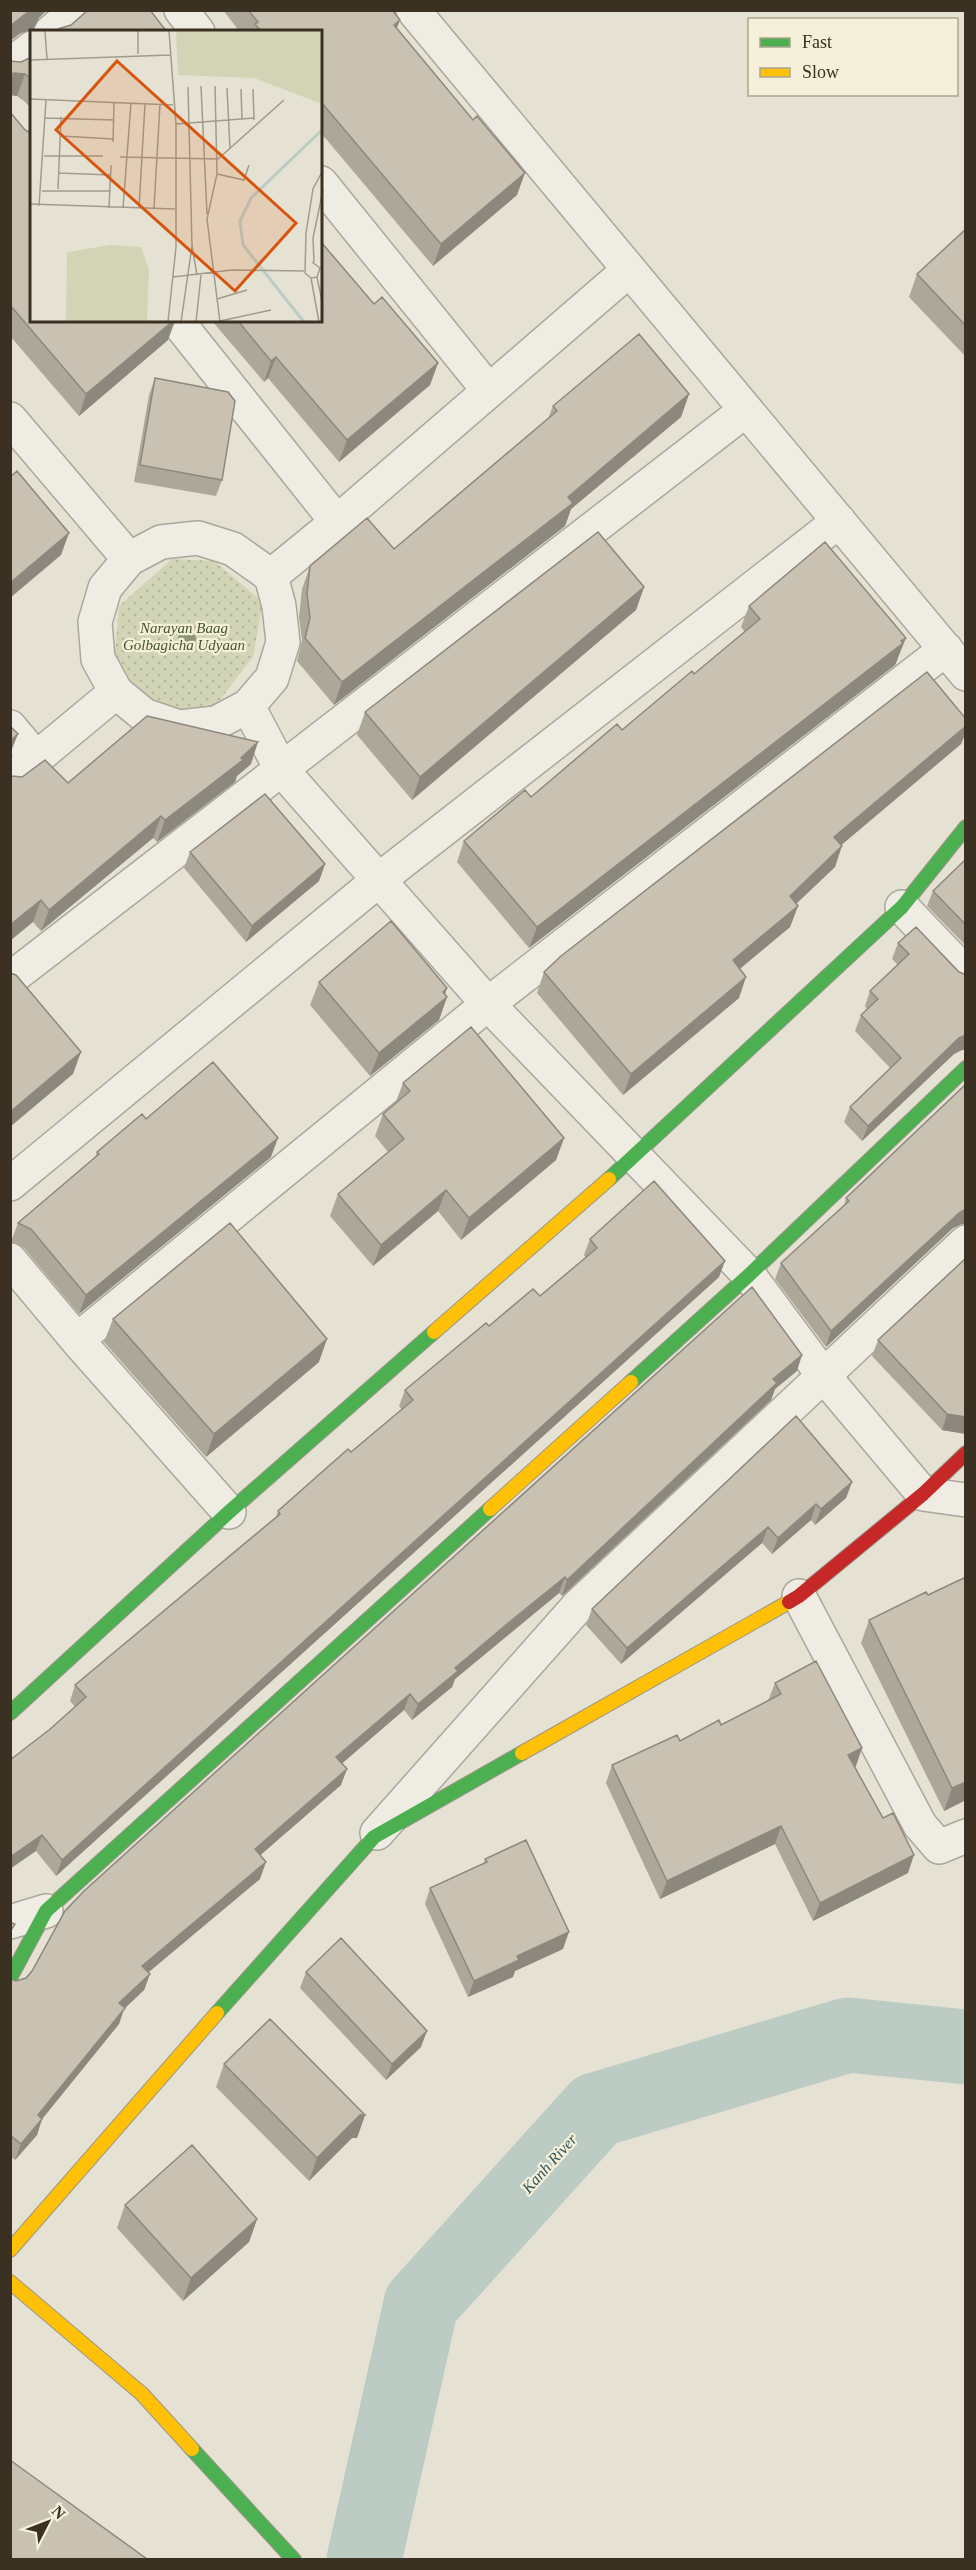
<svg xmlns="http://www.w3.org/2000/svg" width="976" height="2570" font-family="Georgia,serif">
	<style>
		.park { fill: url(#park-dots) }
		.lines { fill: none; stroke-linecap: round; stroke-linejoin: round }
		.river { stroke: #bcccc4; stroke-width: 75 }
		.street-casing { stroke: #aba79b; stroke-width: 36 }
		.fast-casing { stroke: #9b968a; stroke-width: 16 }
		.slow-casing { stroke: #9b968a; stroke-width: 16 }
		.jam-casing { stroke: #9b968a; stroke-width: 16 }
		.street { stroke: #eeece3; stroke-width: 33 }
		.fast { stroke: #4caf50; stroke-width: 14 }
		.slow { stroke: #ffc107; stroke-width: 14 }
		.jam { stroke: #c62828; stroke-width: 14 }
		.tree { fill: #8d9576 }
		.wall { fill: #ada79a }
		.shaded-wall { fill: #8d887d }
		.building { fill: #c9c2b3; stroke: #8d887d; stroke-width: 1.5 }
		.labels { text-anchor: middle; stroke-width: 4.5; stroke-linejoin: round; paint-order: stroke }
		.park-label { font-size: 15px; font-style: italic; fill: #45562a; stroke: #f4f0da }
		.water-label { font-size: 16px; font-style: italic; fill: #325659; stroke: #f4f0da }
		.inset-river { fill: none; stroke: #bcccc4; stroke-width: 3 }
		.inset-road { fill: none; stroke: #a19b8c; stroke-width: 1.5 }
		.view { fill: #d7550e; fill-opacity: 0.15; stroke: #d7550e; stroke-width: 3 }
		.inset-edge { fill: none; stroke: #3a3122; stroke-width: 3 }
	</style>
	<defs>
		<pattern id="park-dots" width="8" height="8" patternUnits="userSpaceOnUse" patternTransform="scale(1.5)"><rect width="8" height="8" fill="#d1d5b6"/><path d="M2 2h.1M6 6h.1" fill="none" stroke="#b4b79c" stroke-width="1.8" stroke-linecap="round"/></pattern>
	</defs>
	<rect width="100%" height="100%" fill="#e5e2d3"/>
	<path class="park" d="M172,559L214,561L263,602L253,657L205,719L151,700L113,676L119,606Z"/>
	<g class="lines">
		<path class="river" d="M364,2560L421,2304L596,2110L848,2035L966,2047"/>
		<g class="street-casing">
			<path id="street" d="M181,10L198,32
				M413,10L966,674
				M51,32L77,10
				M10,65L32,48
				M321,183L489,391
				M177,321L337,522
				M10,419L129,559
				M198,538L233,549L271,576L279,606L283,642L272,678L248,706L216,723L179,727L144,715L116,692L98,659L95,622L105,588L129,559L161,542Z
				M271,576L337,522L629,270
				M248,706L281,769L488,1004L749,1275L823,1375L923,1494L966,1500
				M10,727L36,758
				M10,780L116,692
				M902,907L966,974
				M10,979L746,410
				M10,1184L380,879L839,521
				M10,1260L77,1340L229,1512
				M77,1340L488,1004L946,649
				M799,1596L920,1825L939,1847L966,1836
				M377,1833L579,1605L966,1242
				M10,1922L46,1911"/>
		</g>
		<g class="fast-casing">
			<path id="fast" d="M609,1179L902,907L966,827
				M631,1382L749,1275L966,1068
				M10,1713L229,1512L434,1332
				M10,1978L46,1911L490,1509
				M217,2013L374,1837L522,1753
				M192,2449L294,2560"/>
		</g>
		<g class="slow-casing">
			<path id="slow" d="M434,1332L609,1179
				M490,1509L631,1382
				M522,1753L789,1602
				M10,2250L217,2013
				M10,2282L142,2394L192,2449"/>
		</g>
		<g class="jam-casing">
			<path id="jam" d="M789,1602L799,1596L923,1494L966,1453"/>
		</g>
		<use href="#street" class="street"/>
		<use href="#fast" class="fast"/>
		<use href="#slow" class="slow"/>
		<use href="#jam" class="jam"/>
	</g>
	<circle class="tree" cx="187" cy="639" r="9"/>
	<path class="wall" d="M223,10H392L397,29L517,195L433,266L321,133V32H240Z
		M32,57V109L24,101L17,96L10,95V61L21,62Z
		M10,112L168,340L79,416L10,336Z
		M966,229V357L909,297L917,274Z
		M374,304L438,363L430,385L339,462L268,378L264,382L212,321H321Z
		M155,378L222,480L216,496L134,482L149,395Z
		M689,394L681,417L571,509L565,526L334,705L297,661L302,640L299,617L302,589L310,566L394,549L548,419L553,406Z
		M644,587L636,610L412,800L357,735L365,712Z
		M749,606L898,659L895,665L529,948L457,862L464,841L531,797L622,730L694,674L745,632L741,627Z
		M966,719V732L961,744L841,845L835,867L796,904L798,906L790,927L740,969L739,998L623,1095L537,993L544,972Z
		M251,764L237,776L235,782L157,842L153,838L41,931L33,922L12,776L68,783Z
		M190,852L325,864L319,881L246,942L184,868Z
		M966,859V946L927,906L933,891Z
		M898,943L959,972L962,1050L954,1054L862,1141L844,1122L850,1107L890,1068L855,1031L861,1015L867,1009L865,1006L870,991L898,965L892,959Z
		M319,982L445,995L447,997L439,1020L370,1076L310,1005Z
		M403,1083L564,1138L556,1160L461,1240L438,1211L373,1266L330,1216L338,1194L388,1152L375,1136L383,1114L395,1104Z
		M966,1084V1224H962L953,1228L826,1347L775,1279L781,1263L844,1206L846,1198Z
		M146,1119L271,1157L79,1314L24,1248L11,1242L18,1223L95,1158L97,1152Z
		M590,1239L719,1277L56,1876L36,1851L49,1730L75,1707L70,1701L75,1685L276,1517L278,1511L402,1410L399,1406L405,1390L489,1326L540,1296L586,1258L584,1255Z
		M113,1319L319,1362L206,1457L104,1342Z
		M878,1340L966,1434L942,1430L872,1356Z
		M797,1371L775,1389L771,1400L562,1596L559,1593L508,1635L455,1679L452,1687L412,1720L404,1710L342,1763L341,1785L260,1855V1879L148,1972L150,1974L144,1990L124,2009L119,2024L42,2119L37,2135L15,2160L10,2156V1979L16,1981L26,1978Z
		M852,1482L846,1498L815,1525L811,1520L772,1554L762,1543L621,1664L586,1625L592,1609Z
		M966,1577V1800L944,1811L861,1643L869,1620L928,1595Z
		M775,1683L856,1766H855L908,1873L813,1921L775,1844L660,1899L606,1783L612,1765L680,1741L721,1725L768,1701Z
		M485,1859L563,1949L515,1971L513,1977L468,1997L425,1904L430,1888L484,1863Z
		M306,1972L421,2047L386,2080L300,1988Z
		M224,2064L365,2115L357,2138H352L309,2181L216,2087Z
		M125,2205L257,2219L249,2242L183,2301L117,2228Z"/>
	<path class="shaded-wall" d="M33,10H47L39,18L33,30L21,33L10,41V26L28,12Z
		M400,20L392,41L394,25Z
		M14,73L25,74L17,96L10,95V75Z
		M525,173L517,195L433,266L441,244Z
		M173,321H175L168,340L79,416L86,394Z
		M276,357L268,378L264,382L271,361Z
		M438,363L430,385L339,462L347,440Z
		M689,394L681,417L571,509L565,526L334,705L342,682L568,497Z
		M69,533L61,555L10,598V583Z
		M644,587L636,610L412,800L420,777Z
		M906,638L895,665L529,948L537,927Z
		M966,726V732L961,744L826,858L834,837Z
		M18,734L10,754V741Z
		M258,742L251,764L237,776L235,782L157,842L165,820Z
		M161,816L153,838L41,931L49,910Z
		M842,846L835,867L782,917L790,896Z
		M325,864L319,881L246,942L252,926Z
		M41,900L33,922L10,941V925Z
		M798,906L790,927L725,981L733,960Z
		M746,977L739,998L623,1095L631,1074Z
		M447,988L443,1001L447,997L439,1020L370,1076L379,1053Z
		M966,1035V1050H962L954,1054L862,1141L868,1126L959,1038Z
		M81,1052L73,1074L10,1127V1112Z
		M278,1138L271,1157L79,1314L86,1295Z
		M564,1138L556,1160L461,1240L469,1218Z
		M446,1190L438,1211L373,1266L381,1245Z
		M966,1209V1224H962L953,1228L826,1347L831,1331L959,1213Z
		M725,1261L719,1277L56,1876L62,1860Z
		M327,1339L319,1362L206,1457L214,1434Z
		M802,1355L797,1371L775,1389L771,1400L562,1596L567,1580L773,1379Z
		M947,1414L966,1417V1434L942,1430Z
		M852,1482L846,1498L815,1525L821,1509Z
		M816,1504L811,1520L772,1554L778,1538Z
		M768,1527L762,1543L621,1664L627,1648Z
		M565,1577L559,1593L455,1679L452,1687L412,1720L418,1704L455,1668Z
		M410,1694L404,1710L331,1773L336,1757Z
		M862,1748L856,1766L842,1773L848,1755Z
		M347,1769L341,1785L249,1865L255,1849Z
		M966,1782V1800L944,1811L952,1788Z
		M781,1826L775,1844L660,1899L667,1881Z
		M42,1835L36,1851L10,1869V1857Z
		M914,1855L908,1873L813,1921L820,1903Z
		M266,1862L260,1879L137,1982L142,1966Z
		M569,1932L563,1949L515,1971L513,1977L468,1997L474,1981L517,1956Z
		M150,1974L144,1990L124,2009L119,2024L34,2129L42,2119L37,2135L15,2160L21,2144L38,2115L119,2003Z
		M427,2031L421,2047L386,2080L392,2064Z
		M360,2115H365L357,2138H352L309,2181L317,2158Z
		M257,2219L249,2242L183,2301L191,2278Z"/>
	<path class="building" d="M10,10H33L28,12L10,26Z
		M88,10H150L167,32H56L58,29L71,25Z
		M248,10H392L400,20L394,25L473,120L477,116L525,173L441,244L321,102V32H262L255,24L258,22Z
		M32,57V79L25,74L14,73L10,75V61L21,62Z
		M10,112L25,130L32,134V321H173L86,394L10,305Z
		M966,229V326L917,274Z
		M321,242L374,304L382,297L438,363L347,440L276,357L271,361L238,321H321Z
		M639,334L689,394L568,497L573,503L342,682L305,638L310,618L307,594L310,566L367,518L394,549L557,411L553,406Z
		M155,378L228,392L235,401L222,480L140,465Z
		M17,471L69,533L10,583V477Z
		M598,532L644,587L420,777L365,712Z
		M825,542L906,638L901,641L903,643L537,927L464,841L525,790L531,797L617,724L622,730L692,671L694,674L760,619L749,606Z
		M927,672L966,719V726L834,837L842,846L790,896L798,906L733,960L746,977L631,1074L544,972L561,956Z
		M147,716L258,742L241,758L243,760L165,820L161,816L49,910L41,900L10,925V775L12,776L22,777L45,760L68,783Z
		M10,726L18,734L10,741Z
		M265,794L325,864L252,926L190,852Z
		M966,859V925L933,891Z
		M391,921L447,988L443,992L447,997L379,1053L319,982Z
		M916,927L959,972L966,975V1035L959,1038L868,1126L850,1107L901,1058L861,1015L878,999L870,991L909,954L898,943Z
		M10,973L16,975L81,1052L10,1112Z
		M471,1027L564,1138L469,1218L446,1190L381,1245L338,1194L404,1139L383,1114L410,1091L403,1083Z
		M213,1062L278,1138L86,1295L31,1229L18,1223L99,1154L97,1152L142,1114L146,1119Z
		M966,1084V1209L959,1213L831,1331L781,1263L849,1201L846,1198Z
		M654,1181L725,1261L62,1860L42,1835L10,1857V1760L49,1730L86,1697L75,1685L280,1514L278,1511L348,1449L351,1452L413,1400L405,1390L486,1323L489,1326L533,1289L540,1296L597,1248L590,1239Z
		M230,1223L327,1339L214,1434L113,1319Z
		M966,1258V1417L947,1414L878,1340Z
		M752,1287L802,1355L773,1379L777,1383L567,1580L565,1577L513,1619L455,1668L458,1671L418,1704L410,1694L336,1757L347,1769L255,1849L266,1862L142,1966L150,1974L119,2003L125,2008L38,2115L42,2119L21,2144L10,2135V1979L16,1981L26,1978L32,1971L65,1911L84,1891Z
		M796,1416L852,1482L821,1509L816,1504L778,1538L768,1527L627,1648L592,1609Z
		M966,1577V1782L952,1788L869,1620L926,1592L928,1595Z
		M816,1661L862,1748L848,1755L883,1818L893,1813L914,1855L820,1903L781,1826L667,1881L612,1765L677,1735L680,1741L719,1720L721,1725L781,1694L775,1683Z
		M526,1840L569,1932L517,1956L519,1960L474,1981L430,1888L487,1862L485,1859Z
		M10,1922L15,1924L10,1932Z
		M341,1938L427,2031L392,2064L306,1972Z
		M270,2019L365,2115H360L317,2158L224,2064Z
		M192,2145L257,2219L191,2278L125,2205Z
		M10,2460L147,2559H10Z"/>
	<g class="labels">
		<g class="park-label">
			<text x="184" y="633">Narayan Baag<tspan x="184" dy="17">Golbagicha Udyaan</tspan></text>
		</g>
		<g class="water-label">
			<text transform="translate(549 2163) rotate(-48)" y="6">Kanh River</text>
		</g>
	</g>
	<g transform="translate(30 30)">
		<rect width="292" height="292" fill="#e5e2d3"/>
		<path d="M146,1H292V74L224,48L148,45Z" fill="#d1d5b6"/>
		<path d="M81,215L111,217L119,240L117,292H36L37,222Z" fill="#d1d5b6"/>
		<path class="inset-river" d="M274,292L213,215L210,191L221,168L293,99"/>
		<path class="inset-road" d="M15,1L17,29M108,1V24M0,30L141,25M171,56L177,184M185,56L187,144L177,189L190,292M158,57L162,216L167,245M197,58L200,119M211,59L212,89M223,59L224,90M0,69L143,75M15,88L84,90M146,94L224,88M31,106L83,109M83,112L84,73M14,126H73M90,127L188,129L254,70M29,143L81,145M187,144L214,150L219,135M28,159L31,87M12,161H80M0,174L145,179M9,176L16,70M79,178L81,135M93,178L101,73M109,178L115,74M124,178L130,74M282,232L290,238L287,247M284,232L283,208L293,160M143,247L202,240L274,241M287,247L281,248L275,243L276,203L283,159L293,140M287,247L293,276M281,248L289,292M187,269L217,260M190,291L241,280M138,292L146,217V94L139,1M151,292L162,216M166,292L171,245"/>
		<path class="view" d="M87,31L266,193L205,261L26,100Z"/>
		<rect width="292" height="292" class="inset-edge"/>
	</g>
	<rect width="976" height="2570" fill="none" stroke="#3a3122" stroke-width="24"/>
	<rect x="748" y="18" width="210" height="78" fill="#f4f0da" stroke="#aaa490" stroke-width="1.5"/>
	<rect x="760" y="38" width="30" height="9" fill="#4caf50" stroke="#aaa490" stroke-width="1.5"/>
	<text x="802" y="48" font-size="18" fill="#3a3122">Fast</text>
	<rect x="760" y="68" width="30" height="9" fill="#ffc107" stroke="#aaa490" stroke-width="1.5"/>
	<text x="802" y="78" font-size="18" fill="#3a3122">Slow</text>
	<g transform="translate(48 2522) rotate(48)" stroke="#f4f0da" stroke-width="4.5" paint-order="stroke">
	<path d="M0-4.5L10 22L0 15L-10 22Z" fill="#3a3122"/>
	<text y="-9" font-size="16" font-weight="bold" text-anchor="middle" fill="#3a3122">N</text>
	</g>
</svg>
